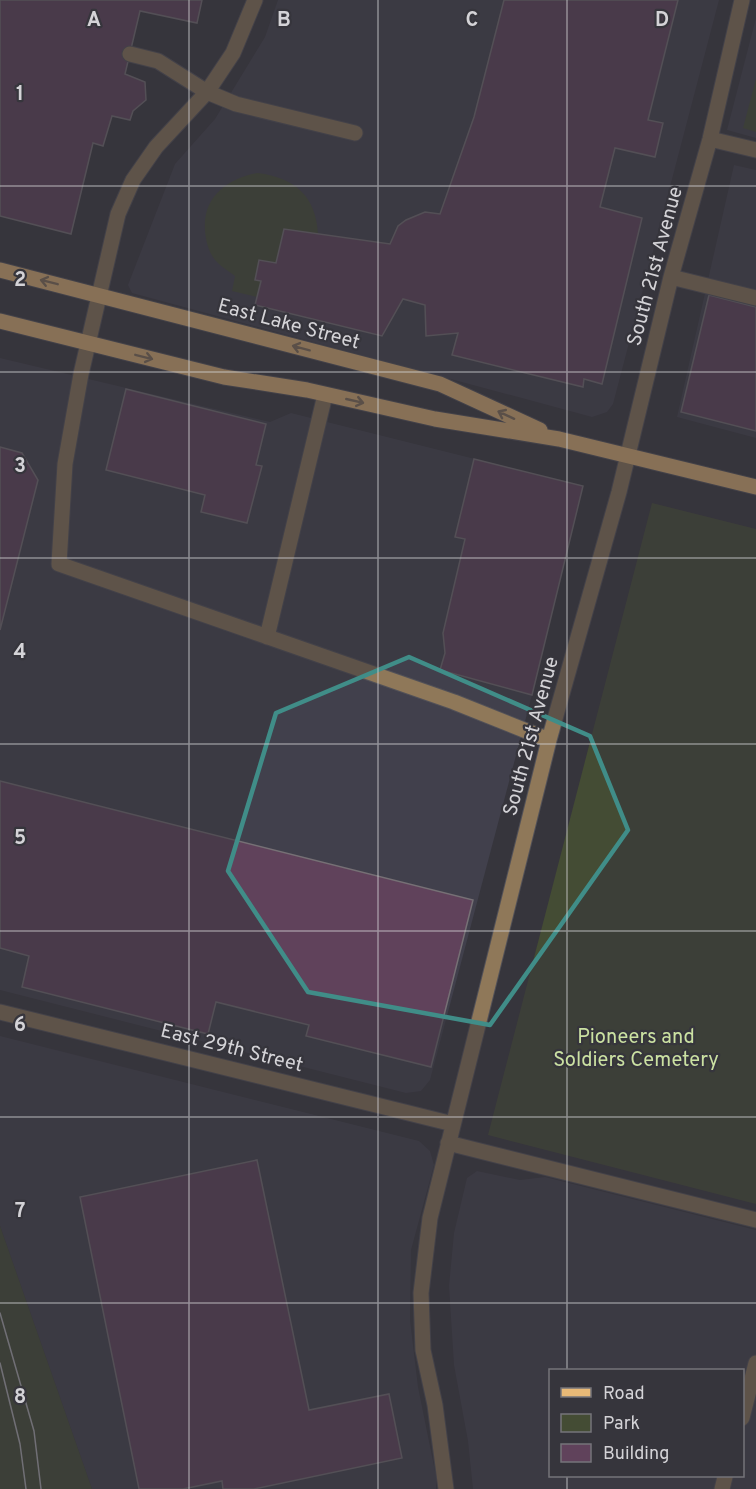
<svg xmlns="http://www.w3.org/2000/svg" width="756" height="1489" font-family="Overpass,sans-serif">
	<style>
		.built { fill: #41404c; fill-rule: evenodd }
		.green { fill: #444c34 }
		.building { fill: #60425b; stroke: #767075; stroke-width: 1.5 }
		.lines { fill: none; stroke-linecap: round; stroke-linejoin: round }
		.minor-casing { stroke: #525158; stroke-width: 17 }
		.major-casing { stroke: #525158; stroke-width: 17 }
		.minor { stroke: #8f7859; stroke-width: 15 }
		.major { stroke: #e8b977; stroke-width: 15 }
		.tram { stroke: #b6b5ba; stroke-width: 1.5 }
		.oneway { stroke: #867057 }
		.marked { fill: none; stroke: #408d88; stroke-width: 4.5; stroke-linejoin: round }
		.grid { fill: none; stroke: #d4d3d7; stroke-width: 1.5; stroke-opacity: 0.55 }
		.labels { text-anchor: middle; stroke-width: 4.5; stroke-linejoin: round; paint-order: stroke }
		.street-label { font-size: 20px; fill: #d4d3d7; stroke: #36353c }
		.park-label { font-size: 20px; fill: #cbe1a2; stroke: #36353c }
		.grid-label { font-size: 20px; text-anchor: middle; font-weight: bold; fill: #d4d3d7; stroke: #36353c; stroke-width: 4.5; stroke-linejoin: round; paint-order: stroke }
	</style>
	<rect width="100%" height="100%" fill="#36353c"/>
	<path class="built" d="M278,0H719L613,404L607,412L592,417L132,293L128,285L175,164L215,119L265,37Z
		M756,18V138L727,130Z
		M734,165L756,170V438L677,417Z
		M0,358L270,422L291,413L583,486L532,695L430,1080L421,1091L406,1093L0,990Z
		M0,1036L419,1141L430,1151L434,1165L411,1250L410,1320L418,1387L436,1476V1489H92L0,1226Z
		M477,1171L520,1180L545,1177L756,1230V1489H473L468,1441L454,1365L449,1286L454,1233L467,1178ZM550,1370H742V1476H550Z"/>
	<path class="green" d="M756,79V132L743,128Z
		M258,173C295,178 316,196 318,234L284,229L276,263L259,260L255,279L261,281L257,297L232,291L235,276C229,271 221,267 217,262C209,254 206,242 205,231C202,197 228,178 258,173Z
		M652,503L756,529V1204L488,1135Z
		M0,1226L92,1489H0Z"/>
	<path class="building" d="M0,0H202L197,23L140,11L125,74L145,82L146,100L133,111L130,120L112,116L103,146L93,143L71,234L0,216Z
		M504,0H678L648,120L663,123L655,157L615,148L600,207L642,218L602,384L584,379L583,387L452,355L458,333L426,336L425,305L403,299L382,336L255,305L261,281L255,280L259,260L276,263L284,229L390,244L398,226L406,220L425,212L440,214L474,117Z
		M709,295L756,307V431L681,412Z
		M126,389L266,424L256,465L262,466L247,523L201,512L205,495L106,470Z
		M0,447L22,453L38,480L0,630Z
		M474,459L583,486L532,695L440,670L445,653L443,633L465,539L455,537Z
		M0,781L473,900L431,1067L306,1036L309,1025L216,1002L208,1034L22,987L29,956L0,948Z
		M257,1160L309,1410L389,1394L402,1458L254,1489H223L222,1481L183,1489H139L80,1197Z"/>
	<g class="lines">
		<g class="minor-casing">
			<path id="minor" d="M255,0L233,53L207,92L156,147L133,180L118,214L81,374L65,464L59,564L454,702L549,740
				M130,54L158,61L207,92L236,104L355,133
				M710,139L756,150
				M671,277L756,298
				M267,637L325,395
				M0,1012L453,1124
				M448,1143L756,1220
				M742,1418L756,1363
				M446,1489L435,1405L423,1350L421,1293L430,1218L549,740L619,492L671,277L710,139L742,0
				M722,1489L725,1477"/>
		</g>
		<g class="major-casing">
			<path id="major" d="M0,270L440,384L540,430
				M0,321L224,377L307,390L435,419L559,439L756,487"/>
		</g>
		<use href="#minor" class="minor"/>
		<use href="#major" class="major"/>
		<path class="tram" d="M0,1313L34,1431L41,1489
			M0,1363L20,1444L26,1489"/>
	</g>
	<defs><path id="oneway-shaft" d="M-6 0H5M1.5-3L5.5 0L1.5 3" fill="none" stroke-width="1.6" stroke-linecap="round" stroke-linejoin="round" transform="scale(1.5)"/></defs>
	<g class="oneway">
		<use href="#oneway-shaft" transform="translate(49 282) rotate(-166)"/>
		<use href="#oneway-shaft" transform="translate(301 348) rotate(-165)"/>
		<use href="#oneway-shaft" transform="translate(144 357) rotate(14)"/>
		<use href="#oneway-shaft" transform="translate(355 401) rotate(13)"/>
		<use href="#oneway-shaft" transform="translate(506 415) rotate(-155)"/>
	</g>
	<path d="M0 0H756V1489H0ZM409,657L590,736L628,830L490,1025L308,992L228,871L276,713Z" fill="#36353c" fill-opacity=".55" fill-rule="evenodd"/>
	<path class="marked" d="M409,657L590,736L628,830L490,1025L308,992L228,871L276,713Z"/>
	<path class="grid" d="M189,0V1489M378,0V1489M567,0V1370M0,186H756M0,372H756M0,558H756M0,744H756M0,931H756M0,1117H756M0,1303H756M567,1476V1489"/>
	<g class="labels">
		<g class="street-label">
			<text transform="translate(654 266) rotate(-75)" y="7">South 21st Avenue</text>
			<text transform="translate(289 323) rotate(15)" y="7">East Lake Street</text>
			<text transform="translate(530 736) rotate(-75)" y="7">South 21st Avenue</text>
			<text transform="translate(232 1047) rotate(14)" y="7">East 29th Street</text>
		</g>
		<g class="park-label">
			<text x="636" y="1043">Pioneers and<tspan x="636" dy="23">Soldiers Cemetery</tspan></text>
		</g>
	</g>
	<g class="grid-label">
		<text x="94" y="26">A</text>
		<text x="284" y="26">B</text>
		<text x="472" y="26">C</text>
		<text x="662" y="26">D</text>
		<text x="20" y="100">1</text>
		<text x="20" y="286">2</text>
		<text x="20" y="472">3</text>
		<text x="20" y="658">4</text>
		<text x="20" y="844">5</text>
		<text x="20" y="1031">6</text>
		<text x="20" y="1217">7</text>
		<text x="20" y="1403">8</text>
	</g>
	<rect x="549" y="1369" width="195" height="108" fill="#36353c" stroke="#75747a" stroke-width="1.5"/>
	<rect x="561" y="1388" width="30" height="9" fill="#e8b977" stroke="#75747a" stroke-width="1.5"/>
	<text x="603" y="1399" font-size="18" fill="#d4d3d7">Road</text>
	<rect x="561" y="1414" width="30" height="18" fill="#444c34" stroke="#75747a" stroke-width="1.5"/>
	<text x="603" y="1429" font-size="18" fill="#d4d3d7">Park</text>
	<rect x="561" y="1444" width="30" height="18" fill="#60425b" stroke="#75747a" stroke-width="1.5"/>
	<text x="603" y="1459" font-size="18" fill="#d4d3d7">Building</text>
</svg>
